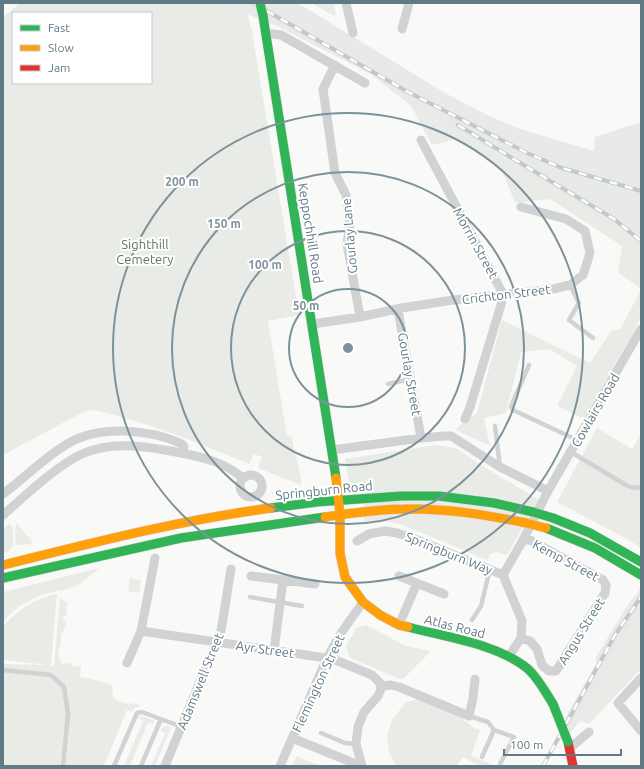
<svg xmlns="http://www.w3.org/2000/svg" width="644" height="769" font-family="Ubuntu,sans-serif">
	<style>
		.built { fill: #e8eaea }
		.green { fill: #e9ece6; fill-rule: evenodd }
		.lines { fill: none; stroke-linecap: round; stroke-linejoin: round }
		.fast-casing { stroke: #d5d7d7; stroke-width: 10 }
		.slow-casing { stroke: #d5d7d7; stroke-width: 10 }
		.jam-casing { stroke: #d5d7d7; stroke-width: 10 }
		.lane { stroke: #d0d2d3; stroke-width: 4.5 }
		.street { stroke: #d0d2d3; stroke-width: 9 }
		.fast { stroke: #30b455; stroke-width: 9 }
		.slow { stroke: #ff9f0a; stroke-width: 9 }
		.jam { stroke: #e5322d; stroke-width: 9 }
		.rail-casing { stroke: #c5c8c8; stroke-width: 4 }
		.rail { stroke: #fff; stroke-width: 2.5; stroke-dasharray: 8; stroke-linecap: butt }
		.fast-bridge-casing { stroke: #d5d7d7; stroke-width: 10; stroke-linecap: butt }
		.slow-bridge-casing { stroke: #d5d7d7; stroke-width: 10; stroke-linecap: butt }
		.fast-bridge { stroke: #30b455; stroke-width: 9 }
		.slow-bridge { stroke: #ff9f0a; stroke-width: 9 }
		.ring { fill: none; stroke: #7e929b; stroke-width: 2 }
		.labels { text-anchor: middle; stroke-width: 4; stroke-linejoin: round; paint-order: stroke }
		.street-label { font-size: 13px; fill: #617a85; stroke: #fff }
		.park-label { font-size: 13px; fill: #66775d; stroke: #fff }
		.centre { fill: #7e929b; stroke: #fff; stroke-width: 2 }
		.ring-label { font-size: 12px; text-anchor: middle; font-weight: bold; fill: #7e929b; stroke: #fff; stroke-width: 4; stroke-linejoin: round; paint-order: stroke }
	</style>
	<rect width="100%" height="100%" fill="#f9f9f8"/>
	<path class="built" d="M228,3H298L445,93L489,116L517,128L594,151L595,137L641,122V247L636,242L508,160L411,106L372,75L279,27L247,14Z
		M641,588V617L629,631L580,721L570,733L565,718L596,664V657L627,606Z"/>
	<path class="green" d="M20,3H228L247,14L252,31L299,315L268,321L287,436H291L301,477V485L258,468L262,457L254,454L249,464C200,444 149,422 94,410L87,411L74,417L3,455V17ZM13,13H151V83H13Z
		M311,3H334L336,14L334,16Z
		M411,106L508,160L574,200L637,242L641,247V289L618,272L622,246L550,199L515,203L501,168L456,139L432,145Z
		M641,290V318L584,419L557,406L577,366L549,349L521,352L506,413L484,418L490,446L456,430L458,427L477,413L502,320L590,363L611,331L620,329Z
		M597,428L632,449L641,434V549L631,541L557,502Z
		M435,445L449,447L458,449L476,462L539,500L507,555L496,552L490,554L487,560L403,525L382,520L364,524L363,491L349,483L345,459Z
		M16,523L31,540L32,544L21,545L16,544L15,535Z
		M8,524L12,526C13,538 17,549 3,554V529Z
		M99,568C91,575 83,583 74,587C67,590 60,590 53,592C32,597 17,605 3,622V592Z
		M130,578L141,580L139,593L128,591Z
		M57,594L51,666H54L60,597L61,599L67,602L68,604L66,607L67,614L62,618L66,623L65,627L61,635V645L58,651L59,658L62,664L71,663L72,666L81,667L80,677C88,678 107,682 112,686L113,698L124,703L126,702L129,705L132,703L138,704L140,707H135L132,712L127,710L104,766H3V664L49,665L3,660V627C17,610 35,598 57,594Z
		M641,617V669L589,724L580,721L629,631Z
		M366,625L406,646L431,651L403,679H400L350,658L346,646L356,628Z
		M420,699L459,716L474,728L480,730L471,756L495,766H480L463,757L457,766H396L389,752L387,736L392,720L406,702Z
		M142,716L153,720L154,724L148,723L130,766H124L143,721L138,718Z
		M165,726L171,727L155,766H151L165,733L160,730Z
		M297,756L320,766H292Z"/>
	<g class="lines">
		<g class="fast-casing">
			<path id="fast" d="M263,16L336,478
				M271,508L317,502L401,496H439L494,503L533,512
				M553,518L590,533L641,562
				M546,528L595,548L641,575
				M3,578L181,538L325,517
				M408,627C445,637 498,644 528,669C538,678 546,693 553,704"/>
		</g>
		<g class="slow-casing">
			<path id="slow" d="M336,478L340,514V553L345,577L363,602L380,615L399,625L408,627
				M325,517C352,513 378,509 405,509C446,508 486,515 526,523
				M3,565C92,543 180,520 271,508"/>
		</g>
		<g class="jam-casing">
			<path id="jam" d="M568,742L573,766"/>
		</g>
		<path class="lane" d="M570,285L579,303L569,320L593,338
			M529,365L512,404L511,407L513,410L577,440
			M388,384L410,379
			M495,426L500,467
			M571,452L626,485L633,488L641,487
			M250,597L302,606
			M472,620L481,606L490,569
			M3,670L51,675L64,687L68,714L63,766
			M469,716L488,722L494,730L514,737L500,764
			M321,733L345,743L356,744
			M482,757L494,730
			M114,766L137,713L142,712L182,727
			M141,766L161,719"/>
		<path class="street" d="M346,3L353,33
			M402,29L409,3
			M266,33L281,35L365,83
			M335,65L323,89L335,173L346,195L350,225L347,244L360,317
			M421,140L503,294L501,305L470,407L465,419
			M398,310L421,438
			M312,324L360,317L401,308L453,300L553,289L570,285L583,275L590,253L585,231L566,219L521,207
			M332,450L421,438L444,436H451L500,467L548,491
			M240 486a11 11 0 1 1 22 0a11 11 0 1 1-22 0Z
			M3,494C25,478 44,457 69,443C100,425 150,429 182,444L184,447L182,453
			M3,515C25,496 56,466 82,454C113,440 150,447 181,453C202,457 227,463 242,478
			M357,541L369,534L385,531L397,533L415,539L503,575L522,621L521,638L509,656
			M503,575L523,540L548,491L641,329
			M251,576L315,584
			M399,576L444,594
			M399,625L417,583
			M141,631L333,659L372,675L380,683L381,689L378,696L364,712L358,727L356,744L362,766
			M521,638L530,641L537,649L542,665L549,671H556L605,593L606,585L603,580L530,540H523
			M274,651L283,580
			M127,663L141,631L155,558
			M641,678L618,703L641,731
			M380,686L391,685L399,687L469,716L473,698L475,679
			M292,738L361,766
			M570,748L589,732
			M165,766L221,631L231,569
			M280,766L327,658L341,633L363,602"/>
		<use href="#fast" class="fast"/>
		<use href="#slow" class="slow"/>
		<use href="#jam" class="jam"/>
		<g class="rail-casing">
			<path id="rail" d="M253,3L408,92L525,152L562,168L641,191
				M458,125L517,161L614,219L641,241
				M543,766L615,635L641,597"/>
		</g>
		<use href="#rail" class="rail"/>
		<g class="fast-bridge-casing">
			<path id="fast-bridge" d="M260,3L263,16
				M533,512L553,518
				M553,704L568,742"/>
		</g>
		<g class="slow-bridge-casing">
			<path id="slow-bridge" d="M526,523L546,528"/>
		</g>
		<use href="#fast-bridge" class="fast-bridge"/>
		<use href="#slow-bridge" class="slow-bridge"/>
	</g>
	<g class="ring">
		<circle cx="348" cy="348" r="59"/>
		<circle cx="348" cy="348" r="117"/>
		<circle cx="348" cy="348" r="176"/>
		<circle cx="348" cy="348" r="235"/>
	</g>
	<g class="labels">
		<g class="street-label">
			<text transform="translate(311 233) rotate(81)" y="5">Keppochhill Road</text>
			<text transform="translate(349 236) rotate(-95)" y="5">Gourlay Lane</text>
			<text transform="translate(476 243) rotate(61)" y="5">Morrin Street</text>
			<text transform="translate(506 294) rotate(-7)" y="5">Crichton Street</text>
			<text transform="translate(410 374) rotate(80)" y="5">Gourlay Street</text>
			<text transform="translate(595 410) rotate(-60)" y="5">Cowlairs Road</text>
			<text transform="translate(324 490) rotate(-6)" y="5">Springburn Road</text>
			<text transform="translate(449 553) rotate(22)" y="5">Springburn Way</text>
			<text transform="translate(566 560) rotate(28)" y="5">Kemp Street</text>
			<text transform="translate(455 626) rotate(14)" y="5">Atlas Road</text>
			<text transform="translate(581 631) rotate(-58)" y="5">Angus Street</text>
			<text transform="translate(265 649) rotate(8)" y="5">Ayr Street</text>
			<text transform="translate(200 681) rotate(-68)" y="5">Adamswell Street</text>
			<text transform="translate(318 683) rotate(-65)" y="5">Flemington Street</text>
		</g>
		<g class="park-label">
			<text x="145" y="249">Sighthill<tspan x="145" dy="15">Cemetery</tspan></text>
		</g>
	</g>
	<circle cx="348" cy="348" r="6" class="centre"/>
	<g class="ring-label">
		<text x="182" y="186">200 m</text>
		<text x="224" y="228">150 m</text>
		<text x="265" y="269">100 m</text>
		<text x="306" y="310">50 m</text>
	</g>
	<rect width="644" height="769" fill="none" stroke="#617a85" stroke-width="8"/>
	<rect x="12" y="12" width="140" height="72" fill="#ffffff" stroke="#c0cace"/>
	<rect x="20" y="25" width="20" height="6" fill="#30b455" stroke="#c0cace"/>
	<text x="48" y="32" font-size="12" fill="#617a85">Fast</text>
	<rect x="20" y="45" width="20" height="6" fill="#ff9f0a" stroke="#c0cace"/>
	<text x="48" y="52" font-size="12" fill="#617a85">Slow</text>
	<rect x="20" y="65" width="20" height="6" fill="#e5322d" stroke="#c0cace"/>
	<text x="48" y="72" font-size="12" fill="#617a85">Jam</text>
	<path d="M504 749v6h117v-6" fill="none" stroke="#617a85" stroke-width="2"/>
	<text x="510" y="749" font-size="12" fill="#617a85" stroke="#ffffff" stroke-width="3" paint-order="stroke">100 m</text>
</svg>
